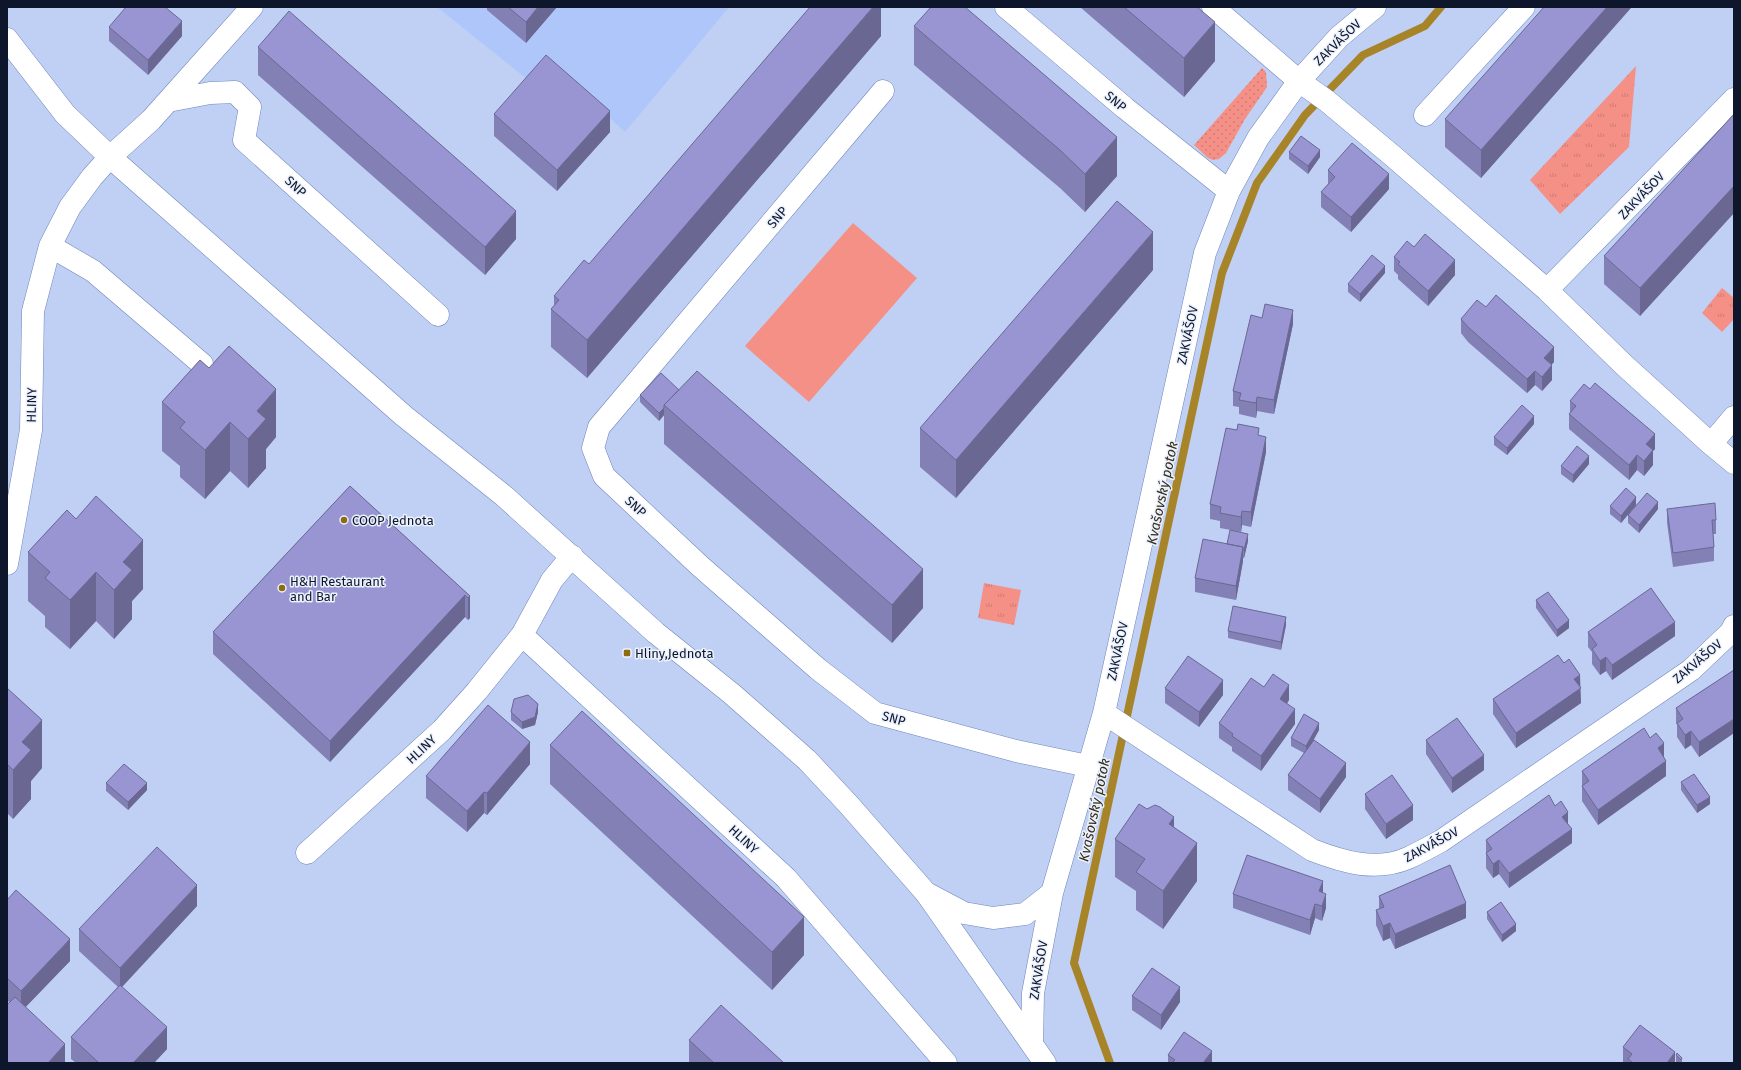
<svg xmlns="http://www.w3.org/2000/svg" width="1741" height="1070" font-family="'Fira Sans',sans-serif">
	<style>
		.built { fill: #afc6fb }
		.grass { fill: url(#grass-dots) }
		.park { fill: url(#park-tufts) }
		.pitch { fill: #f49086 }
		.lines { fill: none; stroke-linecap: round; stroke-linejoin: round }
		.stream { stroke: #a88428; stroke-width: 8 }
		.minor-casing { stroke: #6d85bc; stroke-width: 23 }
		.major-casing { stroke: #6d85bc; stroke-width: 23 }
		.minor { stroke: #fff; stroke-width: 22 }
		.major { stroke: #fff; stroke-width: 22 }
		.wall { fill: #8380b5 }
		.shaded-wall { fill: #6a6893 }
		.building { fill: #9895d2; stroke: #6a6893 }
		.poi-dot { fill: #8d6c0f; stroke: #ebf1fd; stroke-width: 1.5 }
		.labels { text-anchor: middle; stroke-width: 3; stroke-linejoin: round; paint-order: stroke }
		.street-label { font-size: 13px; fill: #0e162b; stroke: #ebf1fd }
		.poi-label { font-size: 13px; fill: #0e162b; stroke: #ebf1fd; text-anchor: start }
		.water-label { font-size: 14px; font-style: italic; fill: #372e1a; stroke: #ebf1fd }
	</style>
	<defs>
		<pattern id="grass-dots" width="8" height="8" patternUnits="userSpaceOnUse"><rect width="8" height="8" fill="#f49086"/><path d="M2 2h.1M6 6h.1" fill="none" stroke="#d07b74" stroke-width="1.8" stroke-linecap="round"/></pattern>
		<pattern id="park-tufts" width="24" height="20" patternUnits="userSpaceOnUse"><rect width="24" height="20" fill="#f49086"/><path d="M3 7l-1-3M5 7V3M7 7l1-3M15 17l-1-3M17 17v-4M19 17l1-3" fill="none" stroke="#d07b74"/></pattern>
	</defs>
	<rect width="100%" height="100%" fill="#c0d0f4"/>
	<path class="built" d="M437,7H729L625,132L546,59L528,80Z"/>
	<path class="grass" d="M1262,68L1266,72L1267,87L1245,119L1226,153L1219,159L1213,160L1208,158L1194,145Z"/>
	<path class="park" d="M1636,66L1629,147L1560,214L1530,180Z
		M1722,288L1734,298V319L1722,332L1702,313Z
		M984,583L1021,590L1014,625L978,618Z"/>
	<path class="pitch" d="M853,223L917,278L809,402L745,346Z"/>
	<g class="lines">
		<path class="stream" d="M1110,1063L1074,963L1222,273L1257,183L1305,115L1363,55L1425,26L1441,7"/>
		<g class="minor-casing">
			<path id="minor" d="M1006,7L1125,108L1229,191
				M1213,7L1299,81L1327,101L1394,157L1547,290L1624,365L1711,444
				M883,91L599,427L593,448L604,476L700,566L818,669L875,713L1016,751L1088,766
				M168,101L210,93L235,92L250,107L244,140L438,315
				M1425,115L1524,7
				M50,246L93,271L202,364
				M1547,290L1734,99
				M1734,417L1711,444L1734,463
				M572,556L552,580L522,635L786,878L946,1063
				M7,564L31,430L33,311L50,246L70,207L92,177L110,157L151,120L252,7
				M1104,713L1312,850C1343,862 1376,872 1408,858C1419,853 1430,847 1441,841L1691,670L1731,632L1734,626
				M307,853L442,730L477,691L522,635
				M926,893L964,913L993,918L1025,914L1052,893
				M1032,1044L1033,993L1052,893L1104,713L1205,253L1229,191L1258,138L1299,81L1339,37L1375,7"/>
		</g>
		<g class="major-casing">
			<path id="major" d="M7,39L65,114L110,157L404,416L504,496L656,633L732,694L807,760L849,805L926,893L1045,1063"/>
		</g>
		<use href="#minor" class="minor"/>
		<use href="#major" class="major"/>
	</g>
	<path class="wall" d="M487,7H557L526,43L487,10Z
		M881,7V36L587,378L551,347V309L554,306V296Z
		M1080,7H1197L1215,61L1184,97Z
		M1631,7L1481,178L1445,147V119Z
		M914,26L1117,176L1085,212L1060,188L914,65Z
		M109,27L182,36L148,75L109,41Z
		M258,47L516,239L485,275L258,75Z
		M494,114L610,132L557,191L494,136Z
		M1734,114V213L1640,316L1604,284V256Z
		M1289,152L1320,157L1308,174L1289,159Z
		M1328,170L1389,189L1351,232L1321,207V192L1328,184Z
		M1414,247L1455,275L1428,306L1398,279V275L1394,271V257Z
		M1153,270L956,498L920,467V428Z
		M1385,273L1360,302L1348,292V284Z
		M1262,318L1293,324L1274,414L1257,411L1256,418L1239,414V407L1233,406V391Z
		M1461,319L1554,362L1551,365L1552,380L1542,391L1535,385L1527,393L1468,342L1461,333Z
		M200,360L276,437L266,449V468L248,488L230,471L205,499L180,477V466L162,451V402Z
		M679,390L923,608L892,643L664,444V415L659,421L640,402V395Z
		M1570,401L1655,449L1653,451V465L1644,476L1637,470L1629,480L1569,429V414L1570,413Z
		M1534,424L1507,455L1494,445V437Z
		M1259,435L1266,452L1251,527L1242,525L1241,532L1220,528V521L1210,519V504Z
		M1589,464L1573,483L1561,474V466Z
		M350,486L470,596V618L468,620L465,617L330,762L213,654V632Z
		M1636,505L1621,523L1610,514V506Z
		M1658,509L1639,533L1628,523V515Z
		M1667,509L1716,520V534H1713L1714,547V561L1673,567L1667,523Z
		M67,510L143,589L132,601V619L114,639L96,621L70,649L45,627V616L28,601V552Z
		M1248,541L1244,558H1243V561L1236,600L1195,592V578L1227,544Z
		M1536,600L1569,628L1557,637L1536,608Z
		M1286,625L1281,650L1228,638V631Z
		M1588,632L1675,636L1612,680L1606,671L1600,675L1592,664V652L1588,647Z
		M1734,670V733L1699,757L1691,745L1685,749L1677,737V725L1676,723V708Z
		M1264,687L1289,700L1287,704L1295,724L1261,771L1232,751V747L1219,738V723Z
		M7,688L42,768L31,781V799L13,819L7,813Z
		M1165,688L1223,695L1199,727L1165,703Z
		M1580,688L1581,703L1516,748L1493,714V699Z
		M511,712H538L535,725L522,729L511,720Z
		M1319,730L1312,742L1346,777L1320,813L1288,790V775L1304,753L1291,746V738Z
		M1650,738L1664,756L1666,776L1598,825L1582,801V771Z
		M1426,740L1484,770L1452,793L1426,754Z
		M550,745L804,955L772,990L550,784Z
		M530,764L487,815L484,813L467,832L426,798V776Z
		M1681,782L1710,804L1697,813L1681,790Z
		M106,783L147,790L128,810L106,791Z
		M1365,794L1413,820L1386,839L1365,809Z
		M1555,806L1568,823L1572,843L1509,888L1499,874L1493,878L1486,868V840Z
		M1147,809L1174,827L1197,881L1163,929L1136,910V891L1115,877V839Z
		M1323,893L1326,908L1322,921L1315,918L1310,935L1233,908V894Z
		M1379,896L1466,918L1395,949L1390,938L1383,941L1376,925V910L1379,909Z
		M7,900L70,961L25,1007L65,1063L7,1000Z
		M197,906L122,987L167,1049L154,1063H76L71,1059V1037L118,987L79,951V929Z
		M1487,912L1516,931L1502,942L1487,919Z
		M1132,996L1180,1002L1161,1030L1132,1010Z
		M689,1040L784,1063H689Z
		M1623,1047L1675,1063H1623Z
		M1168,1055L1212,1063H1168Z
		M1676,1055L1682,1058V1063H1676Z"/>
	<path class="shaded-wall" d="M538,7H557L526,43V22Z
		M873,7H881V36L587,378V340Z
		M1607,7H1631V8L1481,178V150Z
		M182,21V36L148,75V60Z
		M1215,22V61L1184,97V58Z
		M610,111V132L557,191V170Z
		M1117,137V176L1085,212V174Z
		M1320,150V157L1308,174V166Z
		M1389,174V189L1351,232V217Z
		M1734,186V213L1640,316V288Z
		M516,211V239L485,275V247Z
		M1153,232V270L956,498V460Z
		M1455,260V275L1428,306V291Z
		M1385,266V273L1360,302V294Z
		M1293,310V324L1274,414V400Z
		M1554,347V362L1544,373V358Z
		M1552,365V380L1542,391V377Z
		M1535,371V385L1527,393V379Z
		M276,389V437L266,449V468L248,488V439L257,411Z
		M1257,397V411L1256,418V403Z
		M664,408V415L659,421V413Z
		M1534,416V424L1507,455V448Z
		M230,422V471L205,499V450Z
		M1655,434V449L1653,451V465L1644,476V461L1646,444Z
		M1266,437V452L1251,527V512Z
		M1637,455V470L1629,480V465Z
		M1589,456V464L1573,483V475Z
		M1636,497V505L1621,523V516Z
		M1658,502V509L1639,533V525Z
		M1242,511V525L1241,532V517Z
		M1248,534V541L1244,558V550Z
		M143,540V589L132,601V619L114,639V590L123,562Z
		M1243,547V561L1236,600V586Z
		M923,569V608L892,643V605Z
		M96,572V621L70,649V600Z
		M465,595V617L330,762V741Z
		M470,596V618L468,620V598Z
		M1286,617V625L1281,650V642Z
		M1569,620V628L1557,637V630Z
		M1675,622V636L1612,680V665Z
		M1606,657V671L1600,675V661Z
		M1580,675L1581,703L1516,748V733L1574,679Z
		M1223,680V695L1199,727V712Z
		M1289,685V700L1280,713V699Z
		M538,704V712L535,725L522,729V722Z
		M1295,709V724L1261,771V756Z
		M1734,719V733L1699,757V742Z
		M42,720V768L31,781V799L13,819V770L22,742Z
		M1319,723V730L1306,754V746Z
		M1691,731V745L1685,749V735Z
		M530,742V764L487,815V793Z
		M1664,743V758L1658,748Z
		M1484,755V770L1452,793V778Z
		M1666,761V776L1598,825V810Z
		M1346,763V777L1320,813V799Z
		M147,783V790L128,810V802Z
		M484,792V813L467,832V811Z
		M1710,797V804L1697,813V805Z
		M1413,805V820L1386,839V824Z
		M1568,812V827L1562,817Z
		M1174,817V855L1169,824Z
		M1572,829V843L1509,888V873Z
		M1197,843V881L1163,929V891Z
		M1499,860V874L1493,878V864Z
		M1323,881V896L1319,906V891Z
		M197,885V906L120,989V968Z
		M1326,894V908L1322,921V906Z
		M1466,903V918L1395,949V934Z
		M1315,904V918L1310,935V920Z
		M804,917V955L772,990V952Z
		M1390,923V938L1383,941V926Z
		M1516,924V931L1502,942V935Z
		M70,939V961L21,1012V991Z
		M1180,987V1002L1161,1030V1015Z
		M167,1027V1049L154,1063H133Z
		M65,1044V1063H48Z
		M1212,1051V1063H1203Z
		M1675,1052V1063H1667Z"/>
	<path class="building" d="M126,7H165L182,21L148,60L109,27Z
		M508,7H538L526,22Z
		M810,7H873L587,340L551,309L559,300L554,296L584,260L589,264Z
		M931,7H965L1117,137L1085,174L1060,150L914,26Z
		M1124,7H1197L1215,22L1184,58Z
		M1544,7H1607L1481,150L1445,119Z
		M289,11L516,211L485,247L258,47Z
		M546,55L610,111L557,170L494,114Z
		M1734,114V186L1640,288L1604,256Z
		M1301,136L1320,150L1308,166L1289,152Z
		M1352,143L1389,174L1351,217L1321,192L1335,177L1328,170Z
		M1117,201L1153,232L956,460L920,428Z
		M1425,234L1455,260L1428,291L1398,264L1400,262L1394,257L1407,241L1414,247Z
		M1372,255L1385,266L1360,294L1348,284Z
		M1496,295L1554,347L1544,358L1552,365L1542,377L1535,371L1527,379L1468,327L1461,319L1477,300L1486,307Z
		M1265,304L1293,310L1274,400L1257,397L1256,403L1239,400L1241,393L1233,391L1251,315L1262,318Z
		M229,346L276,389L257,411L266,419L248,439L230,422L205,450L180,428L185,422L162,402L200,360L209,368Z
		M697,371L923,569L892,605L664,405Z
		M661,373L679,390L664,405V408L659,413L640,395Z
		M1595,383L1655,434L1646,444L1653,450L1644,461L1637,455L1629,465L1569,414L1576,406L1570,401L1584,384L1590,389Z
		M1522,405L1534,416L1507,448L1494,437Z
		M1238,424L1259,428L1258,435L1266,437L1251,512L1242,511L1241,517L1220,513L1221,507L1210,504L1226,428L1237,430Z
		M1577,446L1589,456L1573,475L1561,466Z
		M350,486L470,596L468,598L465,595L330,741L213,632Z
		M1626,488L1636,497L1621,516L1610,506Z
		M1647,493L1658,502L1639,525L1628,515Z
		M96,496L143,540L123,562L132,570L114,590L96,572L70,600L45,578L50,572L28,552L67,510L76,519Z
		M1715,503L1716,520H1712L1714,547L1673,553L1667,509Z
		M1230,530L1248,534L1244,550H1243V547L1227,544Z
		M1203,539L1243,547L1236,586L1195,578Z
		M1651,588L1675,622L1612,665L1606,657L1600,661L1592,649L1597,645L1588,632Z
		M1548,592L1569,620L1557,630L1536,600Z
		M1233,606L1286,617L1281,642L1228,631Z
		M1558,655L1564,663L1569,659L1580,675L1574,679L1581,688L1516,733L1493,699Z
		M1188,656L1223,680L1199,712L1165,688Z
		M1734,670V719L1699,742L1691,731L1685,735L1677,723L1683,719L1676,708Z
		M1273,674L1289,685L1280,699L1295,709L1261,756L1232,736L1233,734L1219,723L1251,678L1264,687Z
		M7,688L42,720L22,742L31,750L13,770L7,764Z
		M528,695L538,704L535,717L522,722L511,712L514,699Z
		M488,705L530,742L487,793L484,792L467,811L426,776Z
		M582,711L804,917L772,952L550,745Z
		M1304,714L1319,723L1306,746L1291,738Z
		M1457,718L1484,755L1452,778L1426,740Z
		M1644,728L1650,738L1656,733L1664,743L1658,748L1666,761L1598,810L1582,786L1589,781L1582,771Z
		M1314,740L1346,763L1320,799L1288,775Z
		M124,764L147,783L128,802L106,783Z
		M1694,774L1710,797L1697,805L1681,782Z
		M1392,775L1413,805L1386,824L1365,794Z
		M1549,795L1555,806L1561,801L1568,812L1562,817L1572,829L1509,873L1499,860L1493,864L1486,853L1492,849L1486,840Z
		M1139,804L1147,809L1155,805L1160,807L1174,817L1169,824L1197,843L1163,891L1136,872L1145,859L1115,839Z
		M157,847L197,885L120,968L79,929Z
		M1247,855L1323,881L1319,891L1326,894L1322,906L1315,904L1310,920L1233,894Z
		M1450,865L1466,903L1395,934L1390,923L1383,926L1376,910L1384,907L1379,896Z
		M16,890L70,939L21,991L7,978V900Z
		M1501,902L1516,924L1502,935L1487,912Z
		M1152,968L1180,987L1161,1015L1132,996Z
		M120,985L167,1027L133,1063H99L71,1037Z
		M15,997L65,1044L48,1063H7V1005Z
		M721,1005L784,1063H714L689,1040Z
		M1640,1025L1675,1052L1667,1063H1633L1628,1059L1632,1054L1623,1047Z
		M1184,1032L1212,1051L1203,1063H1172L1175,1060L1168,1055Z
		M1677,1053L1682,1058L1681,1060L1676,1055Z"/>
	<g class="poi-dot">
		<circle cx="344" cy="520" r="4"/>
		<circle cx="282" cy="588" r="4"/>
		<rect x="623" y="649" width="8" height="8" rx="2"/>
	</g>
	<g class="labels">
		<g class="street-label">
			<text transform="translate(1337 42) rotate(-44)" y="5">ZAKVÁŠOV</text>
			<text transform="translate(1116 101) rotate(40)" y="5">SNP</text>
			<text transform="translate(296 186) rotate(42)" y="5">SNP</text>
			<text transform="translate(1641 195) rotate(-46)" y="5">ZAKVÁŠOV</text>
			<text transform="translate(777 217) rotate(-50)" y="5">SNP</text>
			<text transform="translate(1187 335) rotate(-78)" y="5">ZAKVÁŠOV</text>
			<text transform="translate(31 405) rotate(-89)" y="5">HLINY</text>
			<text transform="translate(636 506) rotate(43)" y="5">SNP</text>
			<text transform="translate(1117 651) rotate(-78)" y="5">ZAKVÁŠOV</text>
			<text transform="translate(1697 661) rotate(-40)" y="5">ZAKVÁŠOV</text>
			<text transform="translate(894 718) rotate(15)" y="5">SNP</text>
			<text transform="translate(421 749) rotate(-43)" y="5">HLINY</text>
			<text transform="translate(744 839) rotate(43)" y="5">HLINY</text>
			<text transform="translate(1431 844) rotate(-28)" y="5">ZAKVÁŠOV</text>
			<text transform="translate(1038 970) rotate(-81)" y="5">ZAKVÁŠOV</text>
		</g>
		<g class="poi-label">
			<text x="352" y="525">COOP Jednota</text>
			<text x="290" y="586">H&amp;H Restaurant<tspan x="290" dy="15">and Bar</tspan></text>
			<text x="635" y="658">Hliny,Jednota</text>
		</g>
		<g class="water-label">
			<text transform="translate(1162 493) rotate(-78)" y="5">Kvašovský potok</text>
			<text transform="translate(1094 810) rotate(-78)" y="5">Kvašovský potok</text>
		</g>
	</g>
	<rect width="1741" height="1070" fill="none" stroke="#0e162b" stroke-width="16"/>
</svg>
